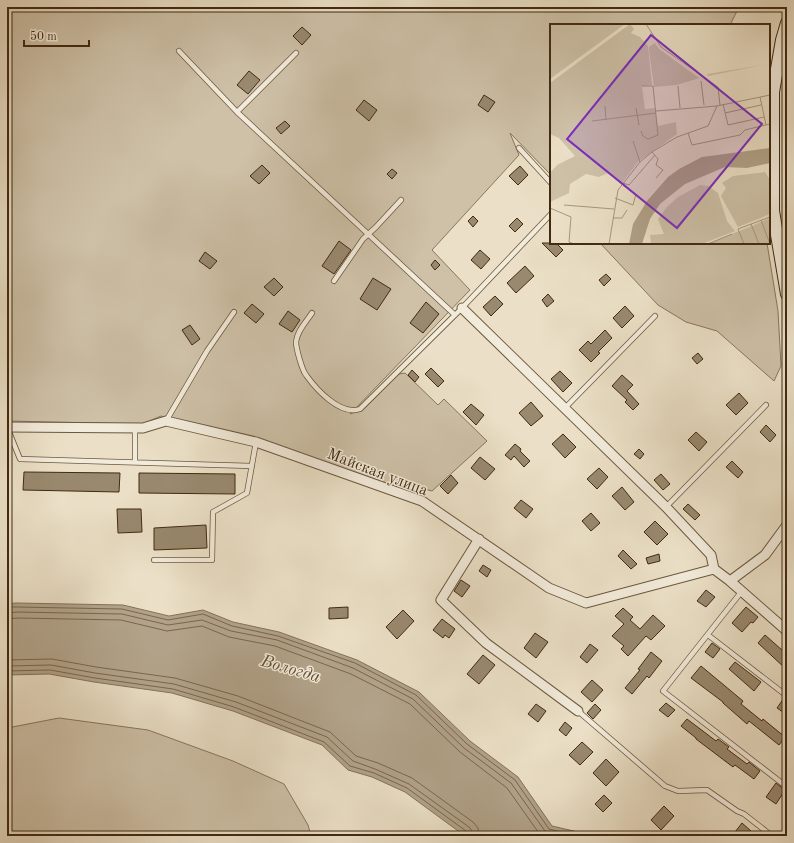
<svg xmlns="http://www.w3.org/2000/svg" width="794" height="843" font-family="'Old Standard TT',serif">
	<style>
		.green { fill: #cec1a8; stroke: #88765c }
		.water { fill: #b1a289; stroke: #847259 }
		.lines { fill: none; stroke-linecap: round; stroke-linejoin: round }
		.shore { stroke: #79664c; stroke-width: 1 }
		.building { fill: #99896f; stroke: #412a10 }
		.lane-casing { stroke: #6c583e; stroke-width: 6 }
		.street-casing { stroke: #6c583e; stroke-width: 11 }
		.secondary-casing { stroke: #412a10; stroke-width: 14 }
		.lane { stroke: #f2ebdb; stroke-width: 4.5 }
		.street { stroke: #f2ebdb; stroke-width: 9 }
		.secondary { stroke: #f2ebdb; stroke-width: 12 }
		.labels { text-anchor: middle; stroke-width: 3; stroke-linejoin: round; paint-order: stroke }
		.street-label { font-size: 16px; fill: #412a10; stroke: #f2ebdb }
		.water-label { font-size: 17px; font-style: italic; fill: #634e34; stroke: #f2ebdb }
		.inset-road { fill: none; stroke: #a7977e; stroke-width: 1 }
		.view { fill: #7b2cbf; fill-opacity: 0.15; stroke: #7b2cbf; stroke-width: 2 }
		.inset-edge { fill: none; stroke: #412a10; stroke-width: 2 }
	</style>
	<rect width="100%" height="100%" fill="#ebe0c7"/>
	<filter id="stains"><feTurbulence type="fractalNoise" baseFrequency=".005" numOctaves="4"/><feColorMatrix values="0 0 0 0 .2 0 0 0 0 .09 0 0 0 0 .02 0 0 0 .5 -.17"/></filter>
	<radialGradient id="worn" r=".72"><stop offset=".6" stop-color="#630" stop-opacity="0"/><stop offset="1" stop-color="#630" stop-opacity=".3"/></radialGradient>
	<path class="green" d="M7,7H739L730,25H551V175L510,133L519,155L432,250L470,290L350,414L361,410L366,407L399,374L405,373L438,405L444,399L487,441L432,491L410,485L406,492L257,439L161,416L142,424L7,421Z
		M600,243H767L778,311L781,366L774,381L717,331L686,322L658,305Z
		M59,718L148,730L233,761L284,784L308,825L311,836H7V728Z"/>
	<path class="water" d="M16,603L123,605L169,616L203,610L233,622L279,632L357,660L419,692L470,741L518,777L552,826L578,832L581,836H465L405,792L372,777L348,770L322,745L233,711L172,693L94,682L49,674L7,675V604Z"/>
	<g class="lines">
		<path class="shore" d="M7,607H17L122,609L168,620L203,614L232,626L278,636L355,663L416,695L467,744L515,780L549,829L576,836
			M7,613L17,612L122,614L168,625L202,620L231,631L277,640L353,668L413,699L464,748L511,783L545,831L548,834L555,836
			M7,619L17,618L121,620L167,631L202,626L229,637L275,646L351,674L410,704L460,752L507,788L541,836
			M7,660L52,659L96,667L175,678L238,696L330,732L356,756L378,763L412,778L473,822L478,828L479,836
			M7,666L51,665L95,673L174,684L236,702L327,737L353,761L375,769L409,784L469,827L472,831L473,836
			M7,671L50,670L95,678L173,689L234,707L324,742L350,766L374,773L407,788L466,831L468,836"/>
	</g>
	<path class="building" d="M302,27L311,35L302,45L293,36Z
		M249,71L260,80L248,94L237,85Z
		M484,95L495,102L488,112L478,105Z
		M364,100L377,110L369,121L356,110Z
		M285,121L290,126L281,134L276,128Z
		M262,165L270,173L259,184L250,176Z
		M520,166L528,175L518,185L509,176Z
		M392,169L397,173L392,179L387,174Z
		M473,216L478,221L473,227L468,221Z
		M517,218L523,224L515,232L509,226Z
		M339,241L351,250L334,274L322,266Z
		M542,243H556L563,250L556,257Z
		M480,250L490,259L481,269L471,260Z
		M205,252L217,261L210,269L199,261Z
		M435,260L440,265L435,270L431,265Z
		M525,266L534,276L516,293L507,283Z
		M606,274L611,279L604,286L599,280Z
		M274,278L283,287L274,296L264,287Z
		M373,278L391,289L377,310L360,299Z
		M548,294L554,301L547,307L542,300Z
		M495,296L503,304L491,316L483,307Z
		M426,302L439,314L423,333L410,323Z
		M252,304L264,314L256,323L244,313Z
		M625,306L634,316L622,328L613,318Z
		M288,311L300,320L292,332L279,324Z
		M190,325L200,339L192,345L182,330Z
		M605,330L612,338L598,352L600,353L591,362L579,350L588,341L591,344Z
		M698,353L703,359L697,364L692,358Z
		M431,368L444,381L438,387L425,374Z
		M412,370L419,377L415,382L408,375Z
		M560,371L572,383L563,392L551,379Z
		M622,375L633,385L627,391L639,404L633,410L625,402L627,400L612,386Z
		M739,393L748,403L736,415L726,405Z
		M531,402L543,416L531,426L519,413Z
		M471,404L484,415L476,425L463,412Z
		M766,425L776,435L770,442L760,432Z
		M696,432L707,442L699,451L688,440Z
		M563,434L576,447L565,458L552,444Z
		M515,444L521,449L520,451L530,461L524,467L514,456L511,460L505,455Z
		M639,449L644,454L640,459L634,454Z
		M480,457L495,469L485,480L471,468Z
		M732,461L743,472L738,478L726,467Z
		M599,468L608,477L597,489L587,479Z
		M24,472L120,473L119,492L23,490Z
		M139,473L235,474V494L139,493Z
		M661,474L670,484L663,490L654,480Z
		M451,475L458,483L448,494L440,486Z
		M622,487L634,502L625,510L612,496Z
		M521,500L533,509L526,518L514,508Z
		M688,504L700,515L695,520L683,509Z
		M117,509H141L142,532L118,533Z
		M591,513L600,523L591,531L582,521Z
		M655,521L668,534L657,545L644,532Z
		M206,525L207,548L154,550V528Z
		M623,550L637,564L631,569L618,556Z
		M659,554L660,561L648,564L646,558Z
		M483,565L491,570L487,577L479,571Z
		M461,580L470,586L462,597L454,591Z
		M706,590L715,597L706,607L697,601Z
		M348,607V618L329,619V608Z
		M746,607L758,617L753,623L751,622L742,632L732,623Z
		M623,608L633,617L630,620L640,629L653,615L665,626L651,640L646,636L628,656L621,649L624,646L612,636L624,624L615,616Z
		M403,610L414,621L397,639L386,627Z
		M442,619L455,629L449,638L445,635L443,638L433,630Z
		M535,633L548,642L536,658L524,648Z
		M765,635L782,650L787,644V670L758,643Z
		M712,643L720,649L713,658L705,652Z
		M590,644L598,650L587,663L580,657Z
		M651,652L662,661L649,678L647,676L632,694L625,688L640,670L638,669Z
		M483,655L495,665L479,684L467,674Z
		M735,662L761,682L754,691L729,669Z
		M701,666L743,701L741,704L762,721L763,719L785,737L779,745L749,721L747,724L723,703V702L691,678Z
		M592,680L603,690L592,702L581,692Z
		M784,698L787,700V715L777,708Z
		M666,703L675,710L668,717L659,710Z
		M536,704L546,711L538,722L528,714Z
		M595,704L601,710L593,719L587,713Z
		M687,719L716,741L718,739L729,747L727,749L747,764L749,762L760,771L754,779L735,765L733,767L696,739V738L681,726Z
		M565,722L572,728L566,736L559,730Z
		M582,742L593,752L580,765L569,755Z
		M606,759L619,772L606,786L593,773Z
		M776,783L785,790L776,804L766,797Z
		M604,795L612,803L603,812L595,804Z
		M664,806L674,816L661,830L651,820Z
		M742,823L751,831L747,836H739L735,832Z"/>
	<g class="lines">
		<g class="lane-casing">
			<path id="lane" d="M179,51L237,112L455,315
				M237,112L296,53
				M519,148L551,183
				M334,281L363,239L376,227L401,200
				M312,313C306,322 297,331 296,342C296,348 302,370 306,375C316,389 340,416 360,409L462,308L551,214
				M564,409L655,316
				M166,421L207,351L234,312
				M7,427L20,459L252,466
				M135,428V462
				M666,507L766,405
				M154,560H212L213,512L247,493L256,442
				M742,591L663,691L787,787
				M708,635L787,696
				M578,711L665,786L678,791L707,790L737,811L744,814L772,836"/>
		</g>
		<g class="street-casing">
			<path id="street" d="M462,308L666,507L711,555L714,569L730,581L787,631
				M7,427L143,428L166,421L256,442L422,501L549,588L586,603L714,569
				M479,539L441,600L486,643L578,711
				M730,581L765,555L787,525"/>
		</g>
		<g class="secondary-casing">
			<path id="secondary" d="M787,23L782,40L773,92V211L787,294"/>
		</g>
		<use href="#lane" class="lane"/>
		<use href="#street" class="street"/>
		<use href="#secondary" class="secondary"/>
	</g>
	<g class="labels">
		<g class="street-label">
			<text transform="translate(378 471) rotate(21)" y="6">Майская улица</text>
		</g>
		<g class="water-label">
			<text transform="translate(291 668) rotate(16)" y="6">Вологда</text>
		</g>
	</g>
	<g transform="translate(550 24)">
		<rect width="220" height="220" fill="#ebe0c7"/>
		<path d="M0,0H75L0,55ZM80,0L84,5L81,9L90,13L98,22L102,61L89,62L92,63L95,85L105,84L108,102L126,98L127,110L88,138L72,159L58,149L49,153L36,150L20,160L19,169L0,178V149L7,141L25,132L9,114L0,110V59ZM105,19L109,25L149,54L127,61L104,63L99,26V23ZM218,40L158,52L157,51L158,50ZM215,148L220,156V190L188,203L171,172L176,164L172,159L183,152ZM150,161L158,162L168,169L177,197L185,207L152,220H101L100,211L114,210L108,195L117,183L128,173ZM220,194V220H156L202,202Z" fill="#cec1a8"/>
		<path d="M220,124V139L197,144L175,143L135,160L110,180L100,195L92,220H79L83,200L97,177L118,153L129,145L152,133Z" fill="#b1a289"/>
		<path class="inset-road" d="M96,0L111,23L168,63L170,81M151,57L154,81M128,62L130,84M210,73L216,101M173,80L178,101L214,93M55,82L56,96M86,84L89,101M106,87L167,82L220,71M175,89L211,81M42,97L106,89M91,107L93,112L98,115L108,111L103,62H91M138,109L142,121L190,111L195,106L220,100M83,117L90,138M102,128L108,135L106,141L113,146L106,154M73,159L79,161L105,131M65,174L83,181L86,170M14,181L64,185M0,184L21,193L19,218L24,220M63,194H72L77,186M211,196L220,220M201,200L209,220M59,220L68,166L90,138L102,128L127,113L158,102L167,82M158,220L182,210M194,220L188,205L220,193"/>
		<path class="view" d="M101,11L212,100L127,204L17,115Z"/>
		<rect width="220" height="220" class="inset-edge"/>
	</g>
	<rect width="794" height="843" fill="none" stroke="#ebe0c7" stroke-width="24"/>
	<rect x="8" y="8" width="778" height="827" fill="none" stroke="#412a10" stroke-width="2"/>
	<rect x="12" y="12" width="770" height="819" fill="none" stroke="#412a10"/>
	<path d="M24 40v6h65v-6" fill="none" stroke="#412a10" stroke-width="2"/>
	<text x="30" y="40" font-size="12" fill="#412a10" stroke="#f2ebdb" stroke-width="3" paint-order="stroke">50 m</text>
	<rect width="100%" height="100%" filter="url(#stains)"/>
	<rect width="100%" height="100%" fill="url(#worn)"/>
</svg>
